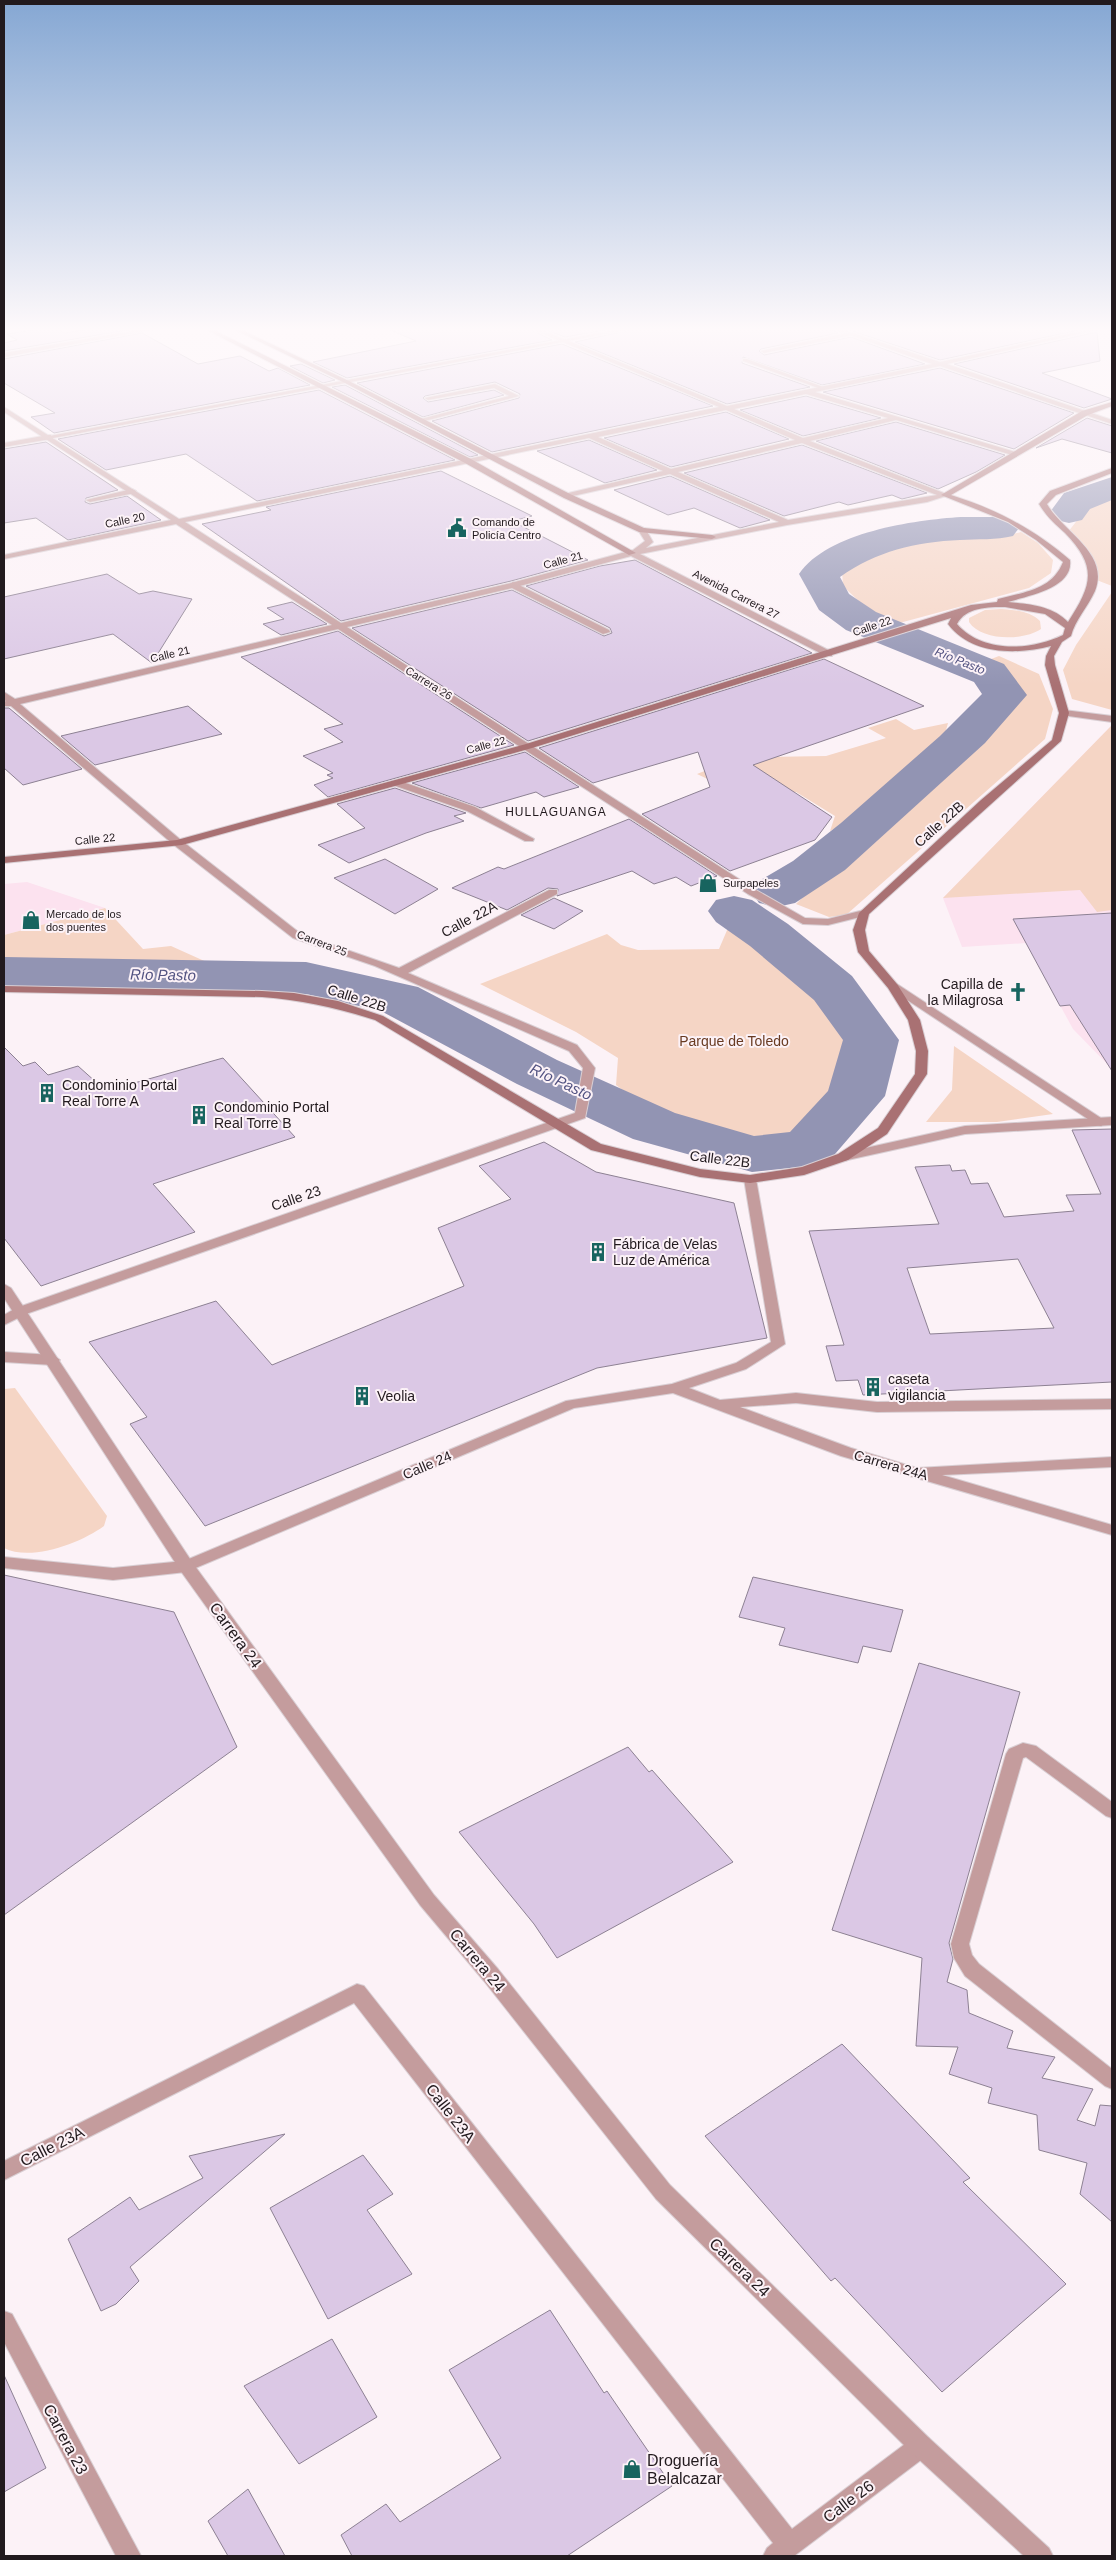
<svg xmlns="http://www.w3.org/2000/svg" width="1116" height="2560" font-family="Arial,sans-serif">
	<style>
		.built { fill: #fce2ef }
		.green { fill: #f5d5c5 }
		.lines { fill: none; stroke-linecap: round; stroke-linejoin: round }
		.river { fill: #9294b3; fill-rule: evenodd }
		.building { fill: #dbc8e5; stroke: #8d8193; fill-rule: evenodd }
		.service-casing { stroke: #d9cfd4; stroke-width: 2 }
		.pedestrian-casing { stroke: #d9cfd4; stroke-width: 2 }
		.minor-casing { stroke: #d9cfd4; stroke-width: 2 }
		.tertiary-casing { stroke: #d9cfd4; stroke-width: 2 }
		.secondary-casing { stroke: #d9cfd4; stroke-width: 2 }
		.service { fill: #c49c9d; fill-rule: evenodd }
		.pedestrian { fill: #c49c9d; fill-rule: evenodd }
		.minor { fill: #c49c9d; fill-rule: evenodd }
		.tertiary { fill: #c49c9d; fill-rule: evenodd }
		.secondary { fill: #a97173; fill-rule: evenodd }
		.labels { text-anchor: middle; stroke-width: 4; stroke-linejoin: round; paint-order: stroke }
		.far-street-label { font-size: 11px; fill: #221a1e; stroke: #fcf2f7 }
		.far-poi-label { font-size: 11px; fill: #221a1e; stroke: #fcf2f7; text-anchor: start }
		.far-water-label { font-size: 12px; font-style: italic; fill: #525281; stroke: #fcf2f7 }
		.far-neighbourhood-label { font-size: 12px; letter-spacing: 1px; fill: #221a1e; stroke: #fcf2f7 }
		.street-label { font-size: 14px; fill: #221a1e; stroke: #fcf2f7 }
		.poi-label { font-size: 14px; fill: #221a1e; stroke: #fcf2f7; text-anchor: start }
		.park-label { font-size: 14px; fill: #693b22; stroke: #fcf2f7 }
		.water-label { font-size: 15px; font-style: italic; fill: #525281; stroke: #fcf2f7 }
		.near-street-label { font-size: 16px; fill: #221a1e; stroke: #fcf2f7 }
		.near-poi-label { font-size: 16px; fill: #221a1e; stroke: #fcf2f7; text-anchor: start }
	</style>
	<rect width="100%" height="100%" fill="#fcf2f7"/>
	<path class="built" d="M1112,725V1069L1073,1029L1026,943L962,947L943,898Z
		M27,882L105,908L4,935V884Z"/>
	<path class="green" d="M1112,496V586L1094,579L1093,568L1068,532L1086,509Z
		M1021,532L1038,543L1053,560L1051,573L1029,588L892,625L867,609L843,586L842,570C869,551 907,541 940,540C968,538 994,540 1021,532Z
		M1112,592V710L1072,699L1063,670L1076,645Z
		M1001,609C1015,610 1030,611 1040,621L1041,629C1024,641 981,641 969,622V618L985,610Z
		M999,656L1039,674L1053,709L1045,739L846,915L829,917L796,904L985,719L1005,695L989,673L973,666Z
		M896,719L914,730L948,723L941,748L877,807L830,831L835,816L796,792L760,804L697,774L752,752L766,757L826,756L886,738L868,728Z
		M1112,725V910L1097,912L1080,890L943,898Z
		M105,908L143,949L171,946L211,964L4,962V935Z
		M731,921L748,926L797,968L833,1013L853,1046L850,1076L827,1109L797,1136L761,1142L689,1126L637,1101L616,1085L618,1058L576,1032L480,984L607,934L621,945L638,950L719,949Z
		M954,1046L1053,1114L997,1122H926L952,1090Z
		M15,1388L107,1516L104,1526C81,1543 31,1562 4,1548V1389Z"/>
	<g class="lines">
		<path class="river" d="M1112,477V500L1090,509L1082,520L1069,523L1056,520L1050,512L1064,493Z
			M961,517H1000L1013,520L1019,528L1013,536C996,540 978,539 960,540C915,542 877,551 840,577L849,594L876,612L1004,664L1027,695L985,743L845,870L795,903L777,907L759,903L752,892L759,881L793,861L841,823L940,736L982,694L974,682L846,630L819,610L799,574C828,532 914,520 961,517Z
			M734,896L752,900L788,924L852,976L899,1040L885,1096L829,1161L808,1166L752,1172L633,1139L517,1084L381,1011L306,994L4,989V957L306,962L418,987L557,1060L675,1113L754,1136L790,1132L828,1091L843,1040L814,1000L750,946L716,922L708,911L716,900Z"/>
	</g>
	<path class="building" d="M46,328H55L65,333L95,328L133,329L4,351V343L17,340L7,334Z
		M386,328H527L552,340L347,378L313,362L416,341Z
		M541,328H617L565,337Z
		M639,328H828L838,333L761,349L759,351L764,355L851,337L925,364L822,385L743,357L742,363L810,387L727,404L575,342Z
		M843,328H1088L940,360Z
		M1097,332L1100,361L1042,373L1112,399L1084,408L954,364Z
		M142,333L198,364L240,356L269,371L278,368L310,385L54,433L31,417L55,413L4,383V359Z
		M562,344L713,406L492,452L432,421L519,398L520,394L495,382L425,396L423,398L428,402L494,390L504,395L423,417L357,383Z
		M301,364L335,380L323,383L290,366Z
		M940,368L1074,413L1014,449L823,392Z
		M345,385L478,455L470,457L332,387Z
		M319,390L455,460L257,501L186,454L106,470L58,439Z
		M806,396L881,418L803,436L740,410Z
		M726,412L789,439L671,467L604,438Z
		M1087,418L1112,426V453L1062,439L1036,448Z
		M896,422L1005,455L976,472L938,489L816,441Z
		M589,440L657,470L605,483L537,451Z
		M46,442L118,490L86,498L85,502L90,504L127,496L161,520L68,540L36,518L4,523V449Z
		M802,445L927,493L902,499L892,495L848,505L839,502L784,516L684,473Z
		M441,471L532,516L512,521L588,560L511,581L341,621L202,524L271,510L266,507Z
		M670,476L770,520L740,528L694,508L668,515L614,490Z
		M635,560L812,653L528,741L352,628L512,590L604,636L612,633L610,628L526,586L600,566Z
		M107,574L139,594L153,591L192,599L152,663L113,634L4,659V597Z
		M292,602L327,624L281,635L263,624L284,619L267,608Z
		M338,631L514,745L328,797L314,785L333,778L327,775L333,773L303,756L343,742L324,729L343,724L241,657Z
		M824,659L924,706L753,765L832,817L815,840L730,871L642,814L710,787L698,752L593,783L539,748Z
		M188,706L222,734L95,765L61,736Z
		M4,708H9L82,769L23,785L4,768Z
		M525,752L579,787L544,797L536,792L481,808L412,783Z
		M395,788L466,813L454,816L464,821L426,833L349,863L318,845L365,828L337,804Z
		M629,819L717,876L691,886L676,877L654,884L632,871L557,896L558,889L548,888L507,910L452,888L498,867L504,869Z
		M385,859L438,889L395,914L334,878Z
		M554,898L583,911L554,929L521,915Z
		M1112,913V1071L1070,1005L1060,1006L1013,919Z
		M4,1047L23,1066L35,1062L48,1075L78,1066L106,1091L223,1058L295,1137L153,1184L195,1232L41,1286L4,1238Z
		M1112,1129V1382L863,1395L858,1380L836,1381L826,1346L844,1345L809,1231L939,1224L915,1167L950,1165L952,1171L965,1170L971,1184L988,1183L1004,1217L1074,1211L1066,1195L1101,1194L1072,1130ZM1018,1259L1054,1328L930,1334L907,1268Z
		M544,1142L596,1172L734,1203L767,1338L597,1368L205,1526L130,1424L147,1417L89,1342L216,1301L272,1365L464,1286L438,1228L511,1199L479,1166Z
		M4,1575L174,1612L237,1747L4,1915Z
		M753,1577L903,1610L891,1652L863,1646L858,1663L779,1645L785,1628L739,1617Z
		M919,1663L1020,1692L949,1943L953,1959L947,1982L967,1990L969,2013L1013,2031L1007,2048L1055,2057L1042,2078L1093,2089L1077,2120L1095,2126L1100,2105L1112,2106V2222L1080,2194L1087,2163L1039,2150L1037,2115L988,2103L992,2088L949,2074L958,2047L916,2046L922,1958L832,1930Z
		M628,1747L649,1772L652,1770L733,1862L557,1958L534,1924L459,1832Z
		M842,2044L970,2178L963,2182L1066,2284L942,2392L835,2278L831,2281L705,2136Z
		M285,2134L130,2267L139,2281L116,2304L101,2311L68,2239L130,2197L139,2210L203,2178L189,2156Z
		M363,2155L393,2194L367,2210L412,2274L328,2319L270,2208Z
		M550,2310L604,2393L607,2391L672,2486L567,2556H352L341,2535L386,2504L400,2522L501,2458L449,2370Z
		M332,2339L377,2417L299,2464L244,2386Z
		M4,2375L46,2468L4,2492Z
		M248,2489L285,2556H228L208,2521Z"/>
	<g class="lines">
		<g class="service-casing">
			<path id="service" d="M743,359H747L826,388L821,389L743,361Z
				M495,384L519,396L421,422L417,420L509,396L494,388L428,400L425,398Z
				M132,489L136,491L135,493L90,502L86,500Z
				M513,582L609,630L610,632L603,634L510,587L509,585Z
				M397,780L475,807L534,839L533,841H525L467,811L393,785L392,783Z"/>
		</g>
		<g class="pedestrian-casing">
			<path id="pedestrian" d="M851,332L853,335L764,353L761,351Z
				M48,435H51V439L4,447V443Z"/>
		</g>
		<g class="minor-casing">
			<path id="minor" d="M529,328H537L727,406L932,364L830,328H838L940,362L1095,328H1105L947,364L1112,420V424L940,366L815,392L1019,453L1012,455L896,420L810,441L949,495L927,502L787,525L640,554L832,652V656H826L631,556L516,587L347,627L756,890L805,918L828,919L864,910L868,911V915L828,925L803,924L748,894L338,629L20,704L182,841L301,934L399,968L549,890H557V894L408,973L577,1045L595,1068L585,1118L26,1314L4,1325V1315L16,1308L575,1113L583,1068L569,1051L375,966L293,938L174,845L11,706H4V702L6,701L4,700V692L15,699L332,625L176,524L4,559V555L171,520L4,412V407L179,519L719,407ZM806,394L888,418L803,438L734,409ZM726,410L795,440L671,469L598,437ZM589,438L663,471L564,494V498L670,474L779,522L646,548L653,542L645,528H642L638,530L645,541L633,550L511,583L341,623L185,522ZM802,443L937,495L788,520L678,472Z
				M1064,710L1112,716V722L1061,715V711Z
				M893,983L897,984L1107,1122L1101,1126L1097,1125L889,988L887,986Z
				M750,1175L756,1179L785,1344L746,1369L689,1388L720,1400L796,1393L877,1402L1112,1399V1409L877,1412L796,1403L740,1407L851,1448L917,1468L1112,1457V1467L942,1475L1112,1525V1535L841,1456L673,1393L574,1408L186,1572L113,1580L4,1568V1557L113,1568L184,1561L566,1401L672,1384L736,1363L771,1342L744,1179Z
				M4,1352L53,1355L60,1360L53,1365L4,1362Z
				M1023,1743L1036,1746L1112,1802V1818L1106,1816L1026,1757L1023,1758L969,1944L972,1955L979,1964L1112,2069V2089L1105,2086L965,1976L954,1958L951,1944L1006,1754L1009,1749Z
				M357,1984L364,1986L792,2529L913,2438L921,2435L929,2438L932,2446L929,2454L794,2556H763L767,2548L773,2543L354,2003L4,2180V2161Z
				M4,2311L12,2314L141,2556H116L4,2342Z"/>
		</g>
		<g class="tertiary-casing">
			<path id="tertiary" d="M149,328H161L4,357V353Z
				M625,328H637L48,439L44,437Z
				M1112,1117V1125L965,1134L843,1161L837,1157L843,1153L965,1126Z
				M4,1284L11,1288L192,1562L434,1895L498,1969L670,2185L929,2438L1049,2548L1053,2556H1024L913,2454L656,2199L484,1981L420,1905L180,1570L4,1298Z"/>
		</g>
		<g class="secondary-casing">
			<path id="secondary" d="M203,328H210L471,459L636,553L629,555L465,463Z
				M231,328H238L349,381L570,494L644,528L712,535L716,537L712,539L639,532L564,498L345,383Z
				M1112,402V406L1088,415L951,495C996,509 1034,529 1070,560C1074,588 1028,596 1008,602C1029,604 1053,606 1068,622C1092,585 1098,567 1065,533C1055,524 1046,516 1039,504L1050,491L1112,468V473L1056,495L1047,504C1063,532 1110,553 1095,591C1088,607 1075,620 1071,636L1062,642L1054,656L1055,665L1069,713L1061,741L869,914L865,930L869,951L897,984L920,1020L928,1051L927,1074L887,1134L848,1160L804,1175L750,1183L700,1177L591,1150L375,1020C337,1008 302,1000 262,997L4,992V986L262,991L294,993L338,1001L383,1016L601,1144L700,1169L750,1175L802,1167L838,1154L878,1128L915,1074L916,1051L908,1020L888,988L858,952L853,930L859,913L981,800L1052,740L1059,713L1045,665L1046,656L1051,646C1017,655 971,655 948,624L951,618L532,748L182,845L4,863V857L177,840L526,744L971,605L997,602L998,599C1024,592 1052,590 1063,562L1036,540L1008,522L941,495L1082,411ZM1005,607L1045,614L1065,628L1063,635C1030,651 982,653 957,624C966,607 988,607 1005,607Z"/>
		</g>
		<use href="#service" class="service"/>
		<use href="#pedestrian" class="pedestrian"/>
		<use href="#minor" class="minor"/>
		<use href="#tertiary" class="tertiary"/>
		<use href="#secondary" class="secondary"/>
	</g>
	<linearGradient id="sky" x2="0" y2="1"><stop stop-color="#85a7d3"/><stop offset="0.48" stop-color="#fef9fb"/><stop offset="1" stop-color="#fef9fb" stop-opacity="0"/></linearGradient>
	<rect width="1116" height="686" fill="url(#sky)"/>
	<defs>
		<g id="civic-bare" transform="scale(1.5)"><path d="M-.6-6.5H3V-4.5H.6V-3L4-1V1h2V6H-6V1h2V-1L-.6-3ZM-1.2 2.5V6h2.4V2.5Z" fill="#17645f" stroke="#fcf2f7" stroke-width="2.5" paint-order="stroke"/></g>
		<g id="shop-bare" transform="scale(1.5)"><path d="M-5-2.5h2.3a2.7 3.5 0 0 1 5.4 0H5L5.5 6h-11ZM-1.5-2.5h3a1.5 2.3 0 0 0-3 0Z" fill="#17645f" stroke="#fcf2f7" stroke-width="2.5" paint-order="stroke"/></g>
		<g id="church-bare" transform="scale(1.5)"><path d="M-1.2-6h2.4v3.5h3.3v2.4h-3.3V6h-2.4V-.1h-3.3v-2.4h3.3Z" fill="#17645f" stroke="#fcf2f7" stroke-width="2.5" paint-order="stroke"/></g>
		<g id="building-bare" transform="scale(1.5)"><path d="M-4-6H4V6H1V3H-1V6H-4ZM-2.5-4.3h1.7v1.8h-1.7ZM.8-4.3h1.7v1.8H.8ZM-2.5-1h1.7V.8h-1.7ZM.8-1h1.7V.8H.8Z" fill="#17645f" stroke="#fcf2f7" stroke-width="2.5" paint-order="stroke"/></g>
	</defs>
	<g fill-rule="evenodd">
		<use href="#civic-bare" x="457" y="528"/>
		<use href="#shop-bare" x="708" y="883"/>
		<use href="#shop-bare" x="31" y="920"/>
		<use href="#church-bare" x="1018" y="992"/>
		<use href="#building-bare" x="47" y="1093"/>
		<use href="#building-bare" x="199" y="1115"/>
		<use href="#building-bare" x="598" y="1252"/>
		<use href="#building-bare" x="873" y="1387"/>
		<use href="#building-bare" x="362" y="1396"/>
		<use href="#shop-bare" x="632" y="2469"/>
	</g>
	<g class="labels">
		<g class="far-street-label">
			<text transform="translate(125 520) rotate(-12)" y="4">Calle 20</text>
			<text transform="translate(563 560) rotate(-15)" y="4">Calle 21</text>
			<text transform="translate(736 594) rotate(27)" y="4">Avenida Carrera 27</text>
			<text transform="translate(872 626) rotate(-19)" y="4">Calle 22</text>
			<text transform="translate(170 654) rotate(-13)" y="4">Calle 21</text>
			<text transform="translate(429 683) rotate(32)" y="4">Carrera 26</text>
			<text transform="translate(486 745) rotate(-15)" y="4">Calle 22</text>
			<text transform="translate(95 839) rotate(-6)" y="4">Calle 22</text>
			<text transform="translate(322 943) rotate(21)" y="4">Carrera 25</text>
		</g>
		<g class="far-poi-label">
			<text x="472" y="526">Comando de<tspan x="472" dy="13">Policía Centro</tspan></text>
			<text x="723" y="887">Surpapeles</text>
			<text x="46" y="918">Mercado de los<tspan x="46" dy="13">dos puentes</tspan></text>
		</g>
		<g class="far-water-label">
			<text transform="translate(960 661) rotate(22)" y="4">Río Pasto</text>
		</g>
		<g class="far-neighbourhood-label">
			<text x="556" y="816">HULLAGUANGA</text>
		</g>
		<g class="street-label">
			<text transform="translate(939 824) rotate(-42)" y="5">Calle 22B</text>
			<text transform="translate(469 919) rotate(-28)" y="5">Calle 22A</text>
			<text transform="translate(357 998) rotate(18)" y="5">Calle 22B</text>
			<text transform="translate(720 1159) rotate(7)" y="5">Calle 22B</text>
			<text transform="translate(296 1198) rotate(-19)" y="5">Calle 23</text>
			<text transform="translate(427 1465) rotate(-23)" y="5">Calle 24</text>
			<text transform="translate(891 1465) rotate(16)" y="5">Carrera 24A</text>
		</g>
		<g class="poi-label">
			<text x="1003" y="989" text-anchor="end">Capilla de<tspan x="1003" dy="16">la Milagrosa</tspan></text>
			<text x="62" y="1090">Condominio Portal<tspan x="62" dy="16">Real Torre A</tspan></text>
			<text x="214" y="1112">Condominio Portal<tspan x="214" dy="16">Real Torre B</tspan></text>
			<text x="613" y="1249">Fábrica de Velas<tspan x="613" dy="16">Luz de América</tspan></text>
			<text x="888" y="1384">caseta<tspan x="888" dy="16">vigilancia</tspan></text>
			<text x="377" y="1401">Veolia</text>
		</g>
		<g class="park-label">
			<text x="734" y="1046">Parque de Toledo</text>
		</g>
		<g class="water-label">
			<text transform="translate(163 975) rotate(1)" y="5">Río Pasto</text>
			<text transform="translate(561 1082) rotate(25)" y="5">Río Pasto</text>
		</g>
		<g class="near-street-label">
			<text transform="translate(236 1635) rotate(54)" y="6">Carrera 24</text>
			<text transform="translate(478 1960) rotate(50)" y="6">Carrera 24</text>
			<text transform="translate(451 2113) rotate(52)" y="6">Calle 23A</text>
			<text transform="translate(52 2146) rotate(-27)" y="6">Calle 23A</text>
			<text transform="translate(740 2267) rotate(44)" y="6">Carrera 24</text>
			<text transform="translate(66 2439) rotate(62)" y="6">Carrera 23</text>
			<text transform="translate(848 2501) rotate(-37)" y="6">Calle 26</text>
		</g>
		<g class="near-poi-label">
			<text x="647" y="2466">Droguería<tspan x="647" dy="18">Belalcazar</tspan></text>
		</g>
	</g>
	<rect width="1116" height="2560" fill="none" stroke="#221a1e" stroke-width="10"/>
</svg>
